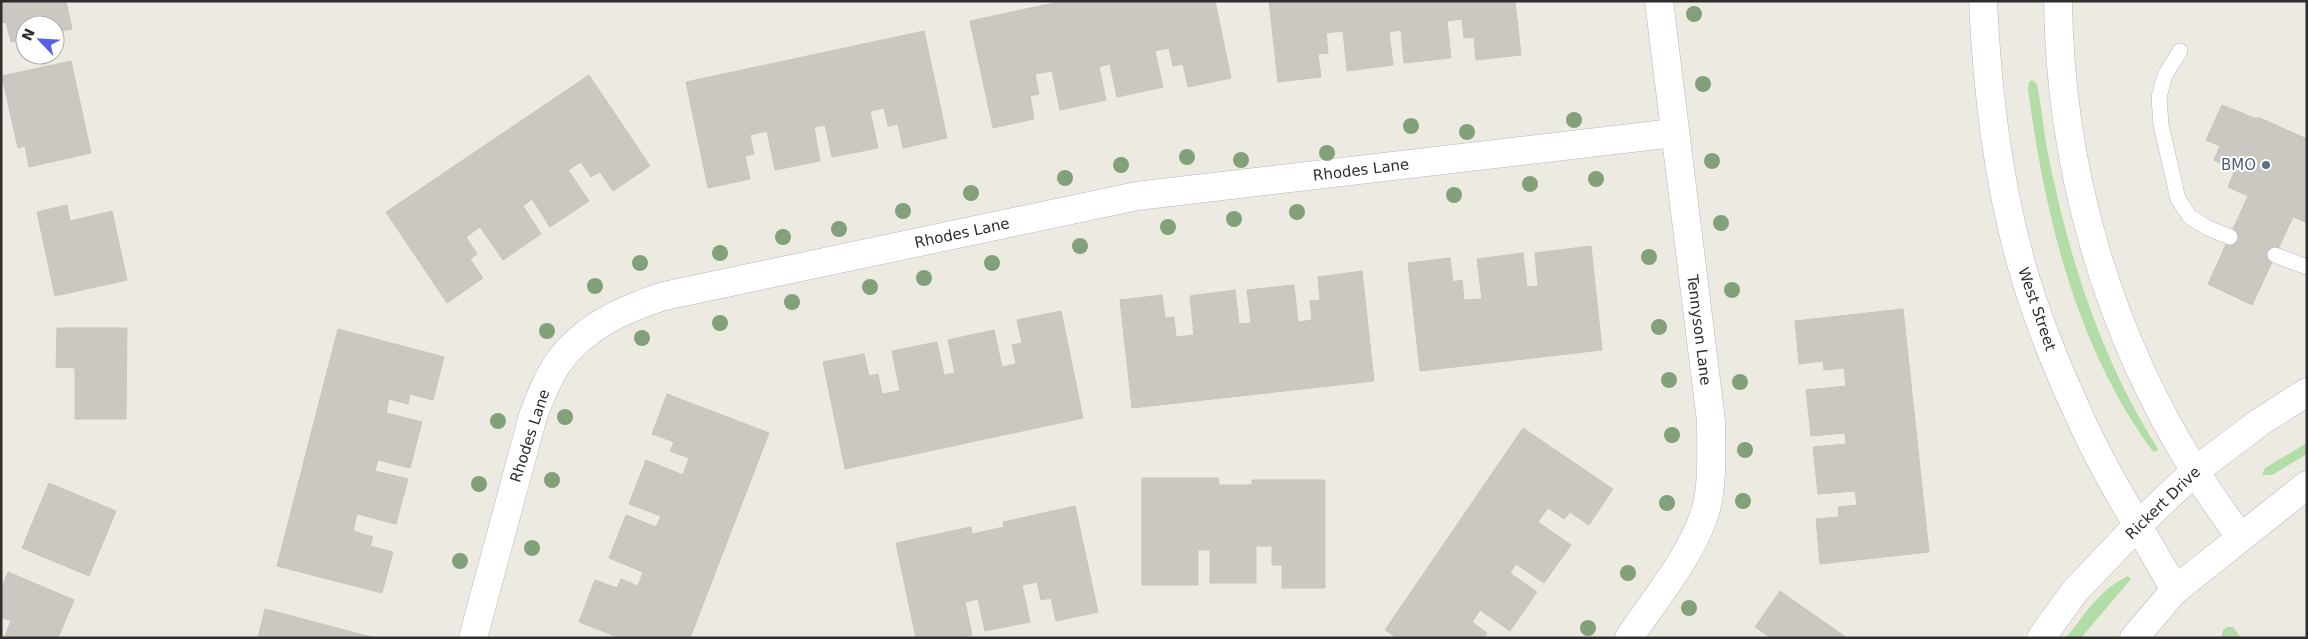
<svg xmlns="http://www.w3.org/2000/svg" width="2308" height="639" font-family="'DejaVu Sans',sans-serif">
	<style>
		.green { fill: #b3dda6 }
		.building { fill: #cac8c0; stroke: #c9c6bc }
		.lines { fill: none; stroke-linecap: round; stroke-linejoin: round }
		.service-casing { stroke: #b6b7c0; stroke-width: 16 }
		.minor-casing { stroke: #b6b7c0; stroke-width: 29 }
		.tertiary-casing { stroke: #b6b7c0; stroke-width: 29 }
		.service { stroke: #fff; stroke-width: 15 }
		.minor { stroke: #fff; stroke-width: 28 }
		.tertiary { stroke: #fff; stroke-width: 28 }
		.tree { fill: #82a17a }
		.service-dot { fill: #5c6f8a; stroke: #fff; stroke-width: 2 }
		.labels { text-anchor: middle; stroke-width: 4; stroke-linejoin: round; paint-order: stroke }
		.service-label { font-size: 15px; fill: #4e5e75; stroke: #fff; text-anchor: end }
		.street-label { font-size: 15px; fill: #2e2e2e; stroke: #fff }
	</style>
	<rect width="100%" height="100%" fill="#edeae2"/>
	<path class="green" d="M2032,80L2037,84C2042,109 2044,135 2049,159C2070,262 2102,360 2158,449L2157,451L2154,452L2151,449C2075,344 2045,215 2028,89L2029,82Z
		M2307,443V454L2272,475H2262L2265,468Z
		M2128,576L2131,579L2081,638H2066C2086,613 2099,590 2128,576Z
		M2227,627H2233L2241,638H2221L2223,630Z"/>
	<path class="building" d="M1,1H66L72,29L55,32V25H25V39L11,42L6,22L1,23Z
		M1063,1H1215L1231,78L1188,87L1183,64L1173,66L1169,48L1155,51L1163,87L1117,97L1110,64L1099,67L1106,100L1060,110L1052,71L1035,74L1039,94L1030,96L1034,119L993,128L970,21Z
		M1269,1H1515L1521,55L1476,60L1474,37L1464,38L1462,19L1447,21L1451,58L1404,63L1401,30L1389,32L1393,65L1347,71L1343,31L1326,33L1328,53L1318,54L1321,77L1278,82Z
		M924,31L947,138L903,148L898,124L888,126L884,108L870,111L878,148L832,157L825,125L814,127L820,161L775,170L767,131L750,135L754,154L745,156L750,179L708,188L686,82Z
		M71,61L91,153L29,167L25,146L18,148L2,76Z
		M589,75L650,166L613,191L600,172L591,177L581,162L568,170L589,201L550,227L532,199L523,206L541,234L503,260L480,227L466,237L477,254L470,259L483,278L447,303L386,212Z
		M2222,105L2257,119L2258,117L2307,139V223L2228,187L2235,170L2214,160L2220,146L2206,140Z
		M2248,196L2293,217L2252,305L2208,284Z
		M67,205L70,221L112,211L127,280L55,296L37,212Z
		M1591,246L1602,350L1420,371L1408,263L1450,258L1453,282L1462,280L1464,300L1482,299L1477,259L1523,253L1527,287L1538,286L1535,253Z
		M1362,271L1374,381L1132,408L1120,300L1162,295L1165,318L1174,317L1176,337L1194,335L1190,296L1235,290L1239,324L1251,323L1247,290L1294,285L1298,322L1312,320L1310,301L1320,300L1318,277Z
		M1903,309L1929,552L1820,564L1816,519L1839,517L1838,507L1857,505L1855,491L1818,494L1813,447L1846,444L1845,433L1811,436L1806,390L1846,386L1844,368L1824,370L1823,361L1799,364L1795,321Z
		M1061,311L1083,418L845,469L823,362L864,354L869,376L878,374L882,394L900,391L892,351L937,342L944,375L955,373L948,340L994,330L1002,367L1016,364L1012,345L1022,343L1017,320Z
		M57,328H127L126,419H75V368L56,367Z
		M338,329L444,357L433,400L410,394L408,404L389,399L386,413L422,422L410,468L378,460L375,471L408,479L396,524L357,514L353,531L373,537L370,546L393,552L382,593L277,566Z
		M667,394L769,433L690,638H620L579,622L595,580L617,588L621,579L638,586L643,572L609,558L626,515L656,527L661,516L629,504L646,460L683,475L689,458L670,451L674,442L652,434Z
		M1523,428L1613,489L1589,525L1570,512L1564,519L1548,508L1538,522L1571,545L1544,583L1516,564L1510,573L1537,592L1510,631L1480,610L1472,622L1487,633L1484,638H1397L1385,630Z
		M1142,478H1218L1219,485H1252V480H1325V588H1282V565H1272V546H1256V583H1210V550H1198V585H1142Z
		M49,483L116,511L89,576L22,548Z
		M1075,506L1098,612L1056,621L1051,598L1041,600L1037,582L1022,585L1030,622L985,631L978,599L965,602L972,635L959,638H916L896,543L971,527L972,534L1004,527L1003,522Z
		M8,572L74,600L58,638H4L11,621L1,617V590Z
		M1780,591L1847,638H1771L1755,627Z
		M265,609L371,637L258,638Z"/>
	<g class="lines">
		<g class="service-casing">
			<path id="service" d="M2180,51L2165,75L2159,97L2161,125L2178,199L2190,217L2208,228L2230,237
				M2275,255L2307,267"/>
		</g>
		<g class="minor-casing">
			<path id="minor" d="M473,638L533,416C540,398 547,379 558,363C583,327 624,309 664,296L1137,196L1674,133
				M1629,638C1655,599 1693,554 1706,509C1713,484 1711,448 1711,421L1659,1"/>
		</g>
		<g class="tertiary-casing">
			<path id="tertiary" d="M1983,1C1987,90 1997,177 2021,263C2035,313 2055,363 2077,411C2104,473 2142,531 2175,590
				M2058,1C2060,167 2107,331 2195,471C2209,494 2225,515 2240,537
				M2041,638L2075,591L2138,525L2195,471L2260,422L2307,392
				M2134,638L2175,590L2307,485"/>
		</g>
		<use href="#service" class="service"/>
		<use href="#minor" class="minor"/>
		<use href="#tertiary" class="tertiary"/>
	</g>
	<g class="tree">
		<circle cx="1694" cy="14" r="8"/>
		<circle cx="1703" cy="84" r="8"/>
		<circle cx="1574" cy="120" r="8"/>
		<circle cx="1411" cy="126" r="8"/>
		<circle cx="1467" cy="132" r="8"/>
		<circle cx="1327" cy="153" r="8"/>
		<circle cx="1187" cy="157" r="8"/>
		<circle cx="1241" cy="160" r="8"/>
		<circle cx="1712" cy="161" r="8"/>
		<circle cx="1121" cy="165" r="8"/>
		<circle cx="1065" cy="178" r="8"/>
		<circle cx="1596" cy="179" r="8"/>
		<circle cx="1530" cy="184" r="8"/>
		<circle cx="971" cy="193" r="8"/>
		<circle cx="1454" cy="195" r="8"/>
		<circle cx="903" cy="211" r="8"/>
		<circle cx="1297" cy="212" r="8"/>
		<circle cx="1234" cy="219" r="8"/>
		<circle cx="1721" cy="223" r="8"/>
		<circle cx="1168" cy="227" r="8"/>
		<circle cx="839" cy="229" r="8"/>
		<circle cx="783" cy="237" r="8"/>
		<circle cx="1080" cy="246" r="8"/>
		<circle cx="720" cy="253" r="8"/>
		<circle cx="1649" cy="257" r="8"/>
		<circle cx="640" cy="263" r="8"/>
		<circle cx="992" cy="263" r="8"/>
		<circle cx="924" cy="278" r="8"/>
		<circle cx="595" cy="286" r="8"/>
		<circle cx="870" cy="287" r="8"/>
		<circle cx="1732" cy="290" r="8"/>
		<circle cx="792" cy="302" r="8"/>
		<circle cx="720" cy="323" r="8"/>
		<circle cx="1659" cy="327" r="8"/>
		<circle cx="547" cy="331" r="8"/>
		<circle cx="642" cy="338" r="8"/>
		<circle cx="1669" cy="380" r="8"/>
		<circle cx="1740" cy="382" r="8"/>
		<circle cx="565" cy="417" r="8"/>
		<circle cx="498" cy="421" r="8"/>
		<circle cx="1672" cy="435" r="8"/>
		<circle cx="1745" cy="450" r="8"/>
		<circle cx="552" cy="480" r="8"/>
		<circle cx="479" cy="484" r="8"/>
		<circle cx="1743" cy="501" r="8"/>
		<circle cx="1667" cy="503" r="8"/>
		<circle cx="532" cy="548" r="8"/>
		<circle cx="460" cy="561" r="8"/>
		<circle cx="1628" cy="573" r="8"/>
		<circle cx="1689" cy="608" r="8"/>
		<circle cx="1588" cy="628" r="8"/>
	</g>
	<circle class="service-dot" cx="2266" cy="165" r="5"/>
	<g class="labels">
		<g class="service-label">
			<text x="2256" y="170">BMO</text>
		</g>
		<g class="street-label">
			<text transform="translate(1361 170) rotate(-7)" y="5">Rhodes Lane</text>
			<text transform="translate(962 233) rotate(-12)" y="5">Rhodes Lane</text>
			<text transform="translate(2037 309) rotate(71)" y="5">West Street</text>
			<text transform="translate(1699 330) rotate(83)" y="5">Tennyson Lane</text>
			<text transform="translate(530 436) rotate(-72)" y="5">Rhodes Lane</text>
			<text transform="translate(2163 503) rotate(-44)" y="5">Rickert Drive</text>
		</g>
	</g>
	<rect width="2308" height="639" fill="none" stroke="#2e2e2e" stroke-width="5"/>
	<g transform="translate(40 40) rotate(295)"><circle r="24" fill="#ffffff" stroke="#ababab"/>
	<path d="M0-4L9 19L0 12L-9 19Z" fill="#5661e7"/>
	<text y="-8" font-size="14" font-weight="bold" text-anchor="middle" fill="#2e2e2e">N</text>
	</g>
</svg>
